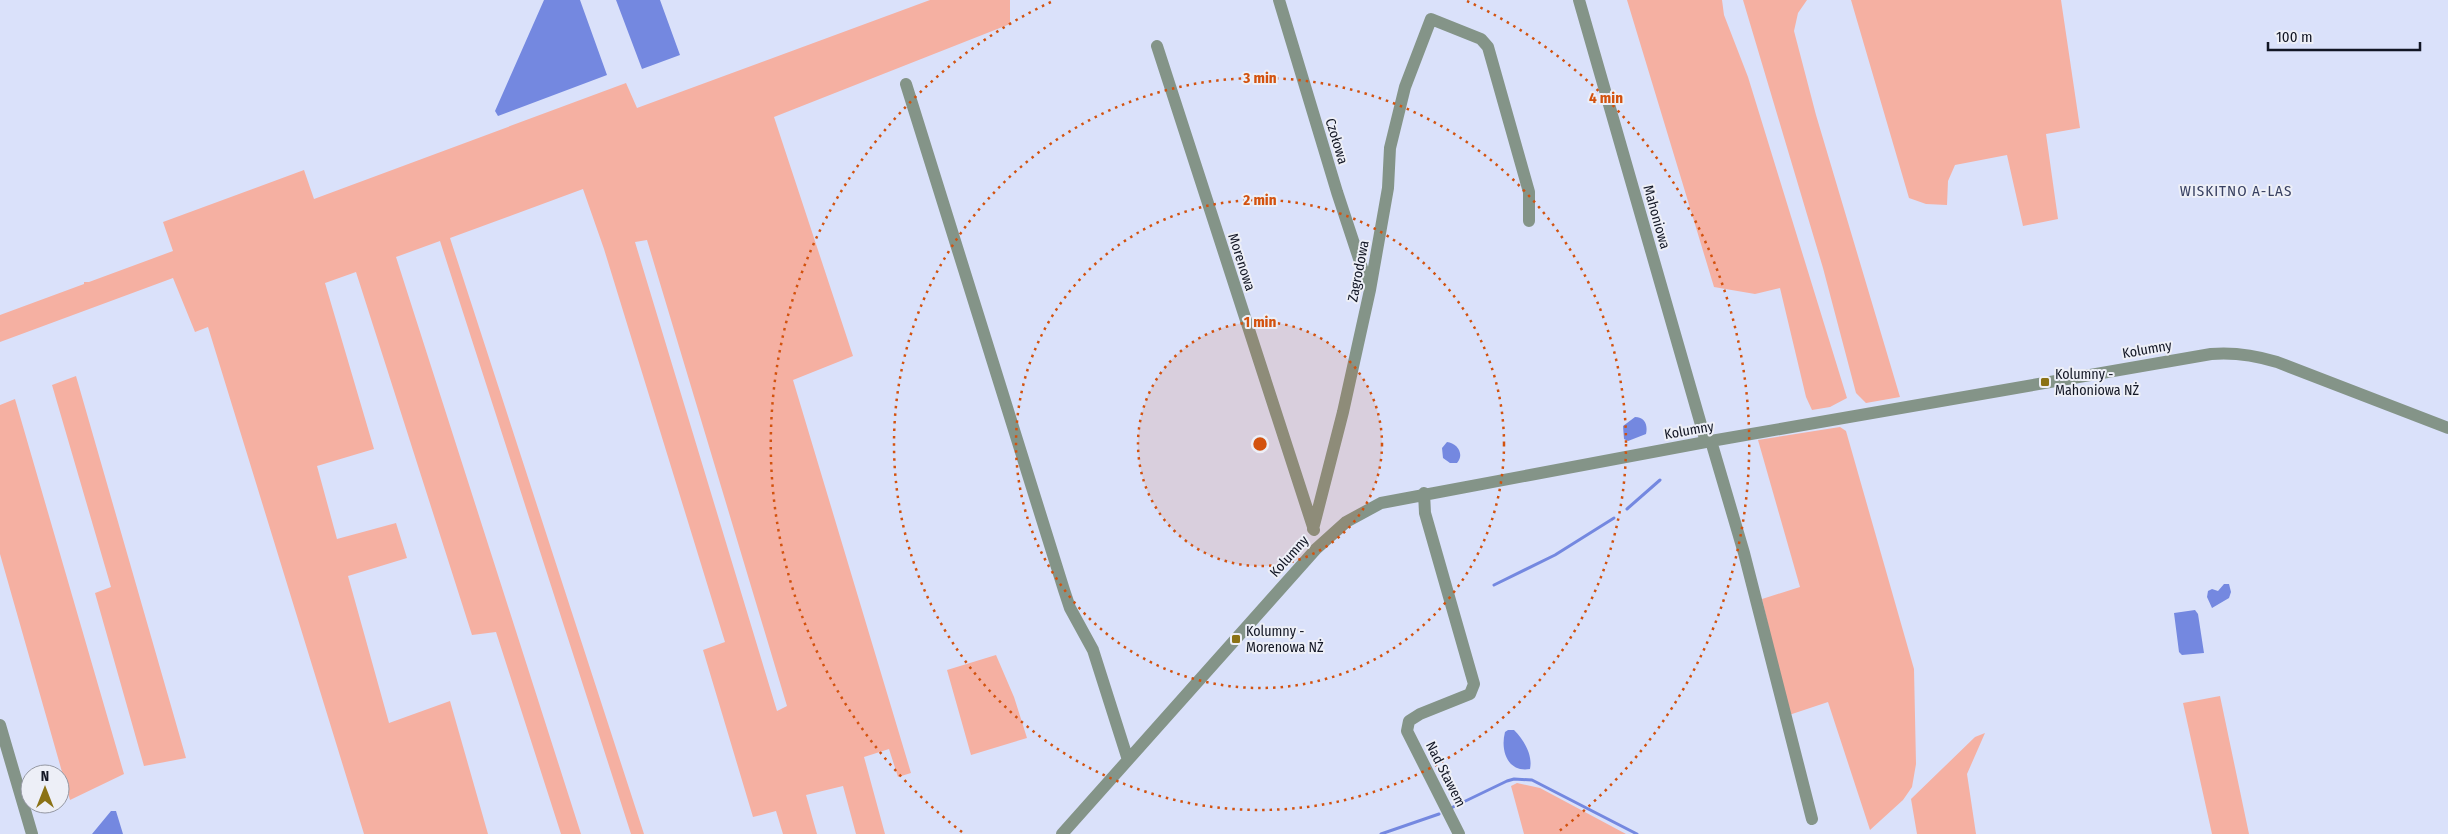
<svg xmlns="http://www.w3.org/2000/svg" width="2448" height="834" font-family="'Fira Sans Condensed',sans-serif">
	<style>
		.green { fill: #f5b0a2; fill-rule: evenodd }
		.water { fill: #7488e0 }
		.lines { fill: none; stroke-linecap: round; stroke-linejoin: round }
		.stream { stroke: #7488e0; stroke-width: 3 }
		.minor { stroke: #849488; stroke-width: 12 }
		.ring { fill: none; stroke: #d3520e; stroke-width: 2.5; stroke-dasharray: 2.5 5 }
		.poi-dot { fill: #8b7215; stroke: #edeff7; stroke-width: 2 }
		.labels { text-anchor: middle; stroke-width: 4; stroke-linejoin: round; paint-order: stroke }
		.street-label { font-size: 14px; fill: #121624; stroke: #edeff7 }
		.poi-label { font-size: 14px; fill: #121624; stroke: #edeff7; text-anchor: start }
		.neighbourhood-label { font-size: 15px; letter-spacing: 1px; fill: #384061; stroke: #edeff7 }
		.centre { fill: #d3520e; stroke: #edeff7; stroke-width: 2.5 }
		.ring-label { font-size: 15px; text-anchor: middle; font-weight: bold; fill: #d3520e; stroke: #edeff7; stroke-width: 4; stroke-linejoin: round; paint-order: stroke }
	</style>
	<rect width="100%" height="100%" fill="#dae1fa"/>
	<path class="green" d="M930,0H1010V24L774,117L853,356L793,380L911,773L898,777L889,749L864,757L885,834H856L843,786L806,795L817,834H783L776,811L753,817L703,650L725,642L604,249L583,189L450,238L644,834H631L440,241L396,257L581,834H561L496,632L472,635L356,272L325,283L374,449L317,466L337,539L396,523L407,558L348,576L389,723L450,701L488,834H364L208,327L195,332L173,278L0,342V315L84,284V282H89L173,251L163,222L304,170L314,199L626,83L637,108ZM647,240L787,706L777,711L635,242Z
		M1627,0H1722L1724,15L1748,77L1847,398L1830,407L1812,410L1806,397L1780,288L1755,294L1714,287Z
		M1743,0H1807L1798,13L1794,31L1816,115L1900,397L1866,403L1856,393L1823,268Z
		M1851,0H2061L2080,128L2046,134L2058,219L2023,226L2007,155L1955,165L1948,181L1947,205L1926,204L1909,198Z
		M76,376L186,758L144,766L95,593L111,587L52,385Z
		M15,399L124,774L70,800L0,554V405Z
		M1840,427L1846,431L1914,669L1916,764L1912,787L1903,800L1870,830L1828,702L1789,715L1762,599L1800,587L1758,440Z
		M996,655L1014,697L1027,738L971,755L947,670Z
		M2220,696L2249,834H2212L2183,703Z
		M1985,733L1967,774L1976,834H1917L1911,799L1975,737Z
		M1517,783L1540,788L1626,834H1524L1511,786Z"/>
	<path class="water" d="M544,0H580L607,75L498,116L495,111Z
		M616,0H660L680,55L642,69Z
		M1635,417C1645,417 1648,425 1646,434L1628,441L1624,439L1623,426Z
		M1447,442C1457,443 1465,454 1457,463H1450L1443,458L1442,448Z
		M2224,584H2229L2231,592L2229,598L2212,608L2207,597L2208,591L2212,589L2218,591Z
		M2195,610L2198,614L2204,653L2182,655L2179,652L2174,613Z
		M1508,730H1514C1524,740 1533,755 1530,769C1508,773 1500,751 1505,732Z
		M111,811H116L123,834H92Z"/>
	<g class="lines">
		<path class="stream" d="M1627,509L1660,480
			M1494,585L1555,555L1614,518
			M1451,808L1507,781L1514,779L1532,780L1637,834
			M1381,834L1439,814"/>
		<path class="minor" d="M1279,0L1337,192L1368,286
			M1579,0L1706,442
			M1157,46L1314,530
			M906,84L1064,590L1070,608L1093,650L1128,760
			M1711,441L1744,553L1812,819
			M1424,493L1425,513L1474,684L1470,694L1420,714L1409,721L1407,731L1459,834
			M1313,529L1343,412L1370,290L1388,188L1390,148L1405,87L1431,19L1481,39L1488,47L1529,192V221
			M0,725L32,834
			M1062,834L1316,549L1346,522L1381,503L1711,441L2211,354C2234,352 2254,355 2277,362L2448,428"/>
	</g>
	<circle cx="1260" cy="444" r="122" fill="#d3520e" fill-opacity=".12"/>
	<g class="ring">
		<circle cx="1260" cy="444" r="122"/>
		<circle cx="1260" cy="444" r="244"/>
		<circle cx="1260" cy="444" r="366"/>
		<path d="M962 832A489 489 0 0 1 1053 1M1467 1A489 489 0 0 1 1558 832"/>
	</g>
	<g class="poi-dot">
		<rect x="2040" y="377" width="10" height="10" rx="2.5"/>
		<rect x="1231" y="634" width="10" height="10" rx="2.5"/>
	</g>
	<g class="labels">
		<g class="street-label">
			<text transform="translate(1337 141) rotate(73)" y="5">Czołowa</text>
			<text transform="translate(1657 217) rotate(74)" y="5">Mahoniowa</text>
			<text transform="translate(1242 262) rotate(72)" y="5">Morenowa</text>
			<text transform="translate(1358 271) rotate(-79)" y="5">Zagrodowa</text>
			<text transform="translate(2147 349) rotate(-10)" y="5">Kolumny</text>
			<text transform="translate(1689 430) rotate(-10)" y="5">Kolumny</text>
			<text transform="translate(1289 556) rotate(-48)" y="5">Kolumny</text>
			<text transform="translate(1446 774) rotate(63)" y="5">Nad Stawem</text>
		</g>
		<g class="poi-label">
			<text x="2055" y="379">Kolumny -<tspan x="2055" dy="16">Mahoniowa NŻ</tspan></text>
			<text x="1246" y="636">Kolumny -<tspan x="1246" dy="16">Morenowa NŻ</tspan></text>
		</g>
		<g class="neighbourhood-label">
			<text x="2236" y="196">WISKITNO A-LAS</text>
		</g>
	</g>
	<circle cx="1260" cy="444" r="8" class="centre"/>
	<g class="ring-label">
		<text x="1260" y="83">3 min</text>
		<text x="1606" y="103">4 min</text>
		<text x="1260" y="205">2 min</text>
		<text x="1260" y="327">1 min</text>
	</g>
	<g transform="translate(45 789)"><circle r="24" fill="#edeff7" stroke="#9598a3"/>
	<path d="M0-4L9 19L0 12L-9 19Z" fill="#8b7215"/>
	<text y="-8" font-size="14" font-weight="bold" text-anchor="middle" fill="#121624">N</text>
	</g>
	<path d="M2268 42v8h152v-8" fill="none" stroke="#121624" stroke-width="2.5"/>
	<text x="2276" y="42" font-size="15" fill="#121624" stroke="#edeff7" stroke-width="4" paint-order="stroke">100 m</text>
</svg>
